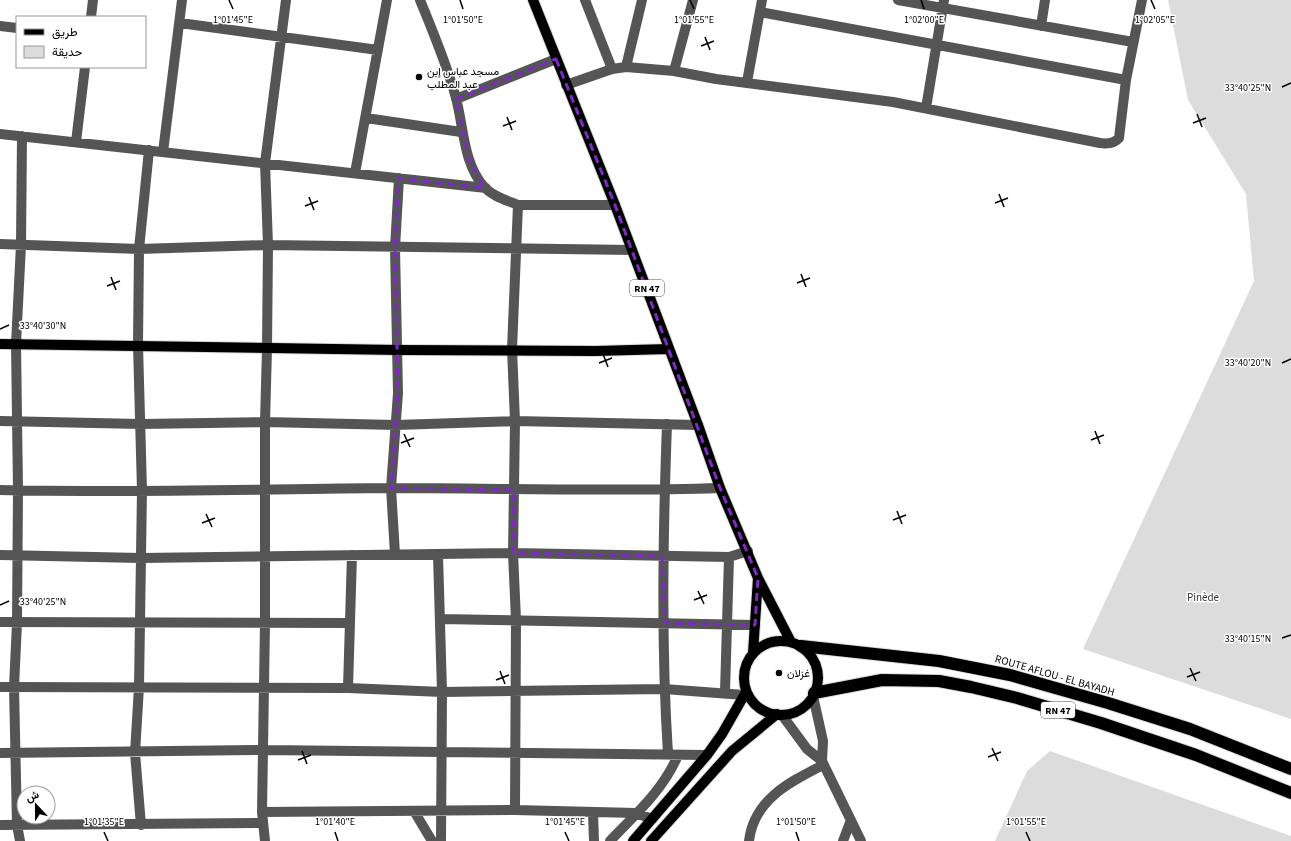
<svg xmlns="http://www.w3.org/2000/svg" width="1291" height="841" font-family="'Source Sans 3',Vazirmatn,sans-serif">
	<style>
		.green { fill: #dcdcdc }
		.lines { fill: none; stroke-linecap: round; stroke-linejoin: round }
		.major-casing { stroke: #dbdbdb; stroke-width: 12 }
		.highway-casing { stroke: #dbdbdb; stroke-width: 14 }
		.minor { stroke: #555; stroke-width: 10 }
		.major { stroke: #000; stroke-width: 10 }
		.highway { stroke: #000; stroke-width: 12 }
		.marked { fill: none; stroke: #7b2cbf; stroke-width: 3; stroke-dasharray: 8 5; stroke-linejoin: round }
		.ticks { fill: none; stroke: #000; stroke-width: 1.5 }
		.poi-dot { fill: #000; stroke: #fff; stroke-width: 1.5 }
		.labels { text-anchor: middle; stroke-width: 3; stroke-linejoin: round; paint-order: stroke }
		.shield { fill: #fff; stroke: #4c4c4c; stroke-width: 1 }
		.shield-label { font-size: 10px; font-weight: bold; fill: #000 }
		.poi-label { font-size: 11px; fill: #000; stroke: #fff; text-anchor: start }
		.park-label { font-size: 11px; fill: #333; stroke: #fff }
		.street-label { font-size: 11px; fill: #000; stroke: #fff }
		.ticks-label { font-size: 10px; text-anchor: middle; fill: #000; stroke: #fff; stroke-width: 3; stroke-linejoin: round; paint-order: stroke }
	</style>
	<rect width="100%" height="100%" fill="#fff"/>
	<path class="green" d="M1168,0H1291V719L1083,649L1254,281L1246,194L1188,100Z
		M1050,751L1291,836V841H995L1027,771Z"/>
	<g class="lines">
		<g class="major-casing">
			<path id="major" d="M533,0L615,205L698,425L720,488L758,578L791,642
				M0,344L399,350L595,351L669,349
				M744 678a37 37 0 1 1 74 0a37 37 0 1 1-74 0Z
				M753,653L758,578
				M633,841L707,755L722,734L746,692
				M651,841L732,751L777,714"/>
		</g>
		<g class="highway-casing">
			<path id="highway" d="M801,646L939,661L1010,675L1108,703L1190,729L1291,769
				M814,693L882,680L939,681L971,687L1017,698L1101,723L1196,755L1291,793"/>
		</g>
		<path class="minor" d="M420,0C433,32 447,65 456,98C464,128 463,164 485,188C494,197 506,200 518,205L512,349L515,421L513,553L516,620L515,810
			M585,0L612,69
			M898,0L1133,42
			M760,12L1126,80
			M91,17L93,0
			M180,23L378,50
			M0,26L17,28
			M1041,26L1045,0
			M626,67L642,0
			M674,71L693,0
			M747,82L762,0
			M566,85L612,69L626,67L674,71L716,79L893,102L1100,143C1107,144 1114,144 1119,138L1126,80L1142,0
			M456,99L556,59
			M926,108L944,0
			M366,118L461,132
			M0,134L486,188
			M76,142L85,67
			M163,152L182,0
			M355,173L387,0
			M518,205H615
			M0,244L139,249L268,245L632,250
			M0,421L141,424L265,422L396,425L515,421L698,425
			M667,424C663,534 661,644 668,754
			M0,490C130,493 260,489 391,488C500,488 610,492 720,488
			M395,554L391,488L398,393L395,248L399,178
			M0,555L141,558L513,553L729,557L748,551
			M438,555L442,692L441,841
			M441,619L755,625
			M0,622L349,623
			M0,687L348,688L442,692L664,689L744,695
			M348,688L352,555
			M725,692L729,557
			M813,696L823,741L822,761
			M782,715L807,749L822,761L861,841
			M0,753L265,750L707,755
			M414,811L432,841
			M262,812L515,810L636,813L652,819
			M593,813L594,841
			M0,825L263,823
			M141,825L135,753L139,687L142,490L138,345L139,249L149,150
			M20,841L17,825L14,687L17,623L18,490L16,344L21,245L22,136
			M265,841L262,812L265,623V422L267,349L268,245L265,163L286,0
			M610,841C635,815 664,789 678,755
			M749,841C754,799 790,782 823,765
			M843,841L851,820"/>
		<use href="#major" class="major"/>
		<use href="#highway" class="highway"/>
	</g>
	<path class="marked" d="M556,59L615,205L720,488L758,578L755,625L665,623L662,556L513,553L514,490L391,488L398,393L395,248L399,178L484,188L469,159L456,99Z"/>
	<path class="ticks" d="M229,0L233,9M460,0L463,9M690,0L694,9M921,0L924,9M1151,0L1155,9M705,37L710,50M701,46L714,41M1282,87L1291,83M1197,114L1202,127M507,117L512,130M1193,123L1206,118M503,126L516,121M999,194L1004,207M309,197L314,210M995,203L1008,198M305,206L318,201M801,274L806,287M111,277L116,290M797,283L810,278M107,286L120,281M0,329L9,325M603,354L608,367M599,363L612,358M1282,363L1291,359M1095,431L1100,444M404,434L410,447M1091,440L1104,435M401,443L414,438M897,511L902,524M206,514L212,527M893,520L906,515M202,523L215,518M698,591L704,604M694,600L707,595M0,605L9,601M1282,638L1291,635M1190,668L1196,681M500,671L505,684M1187,677L1200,672M496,680L509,675M992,748L998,761M302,751L307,764M988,757L1001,752M298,760L311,755M104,832L108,841M335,832L338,841M565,832L569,841M796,832L799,841M1026,832L1030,841"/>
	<g class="poi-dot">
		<circle cx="419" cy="77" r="4"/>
		<circle cx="779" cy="673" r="4"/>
	</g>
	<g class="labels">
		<g class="shield">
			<rect x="630" y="280" width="34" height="16" rx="3"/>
			<rect x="1041" y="702" width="34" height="16" rx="3"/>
		</g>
		<g class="shield-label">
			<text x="647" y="292">RN 47</text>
			<text x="1058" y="714">RN 47</text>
		</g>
		<g class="poi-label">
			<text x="427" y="75">مسجد عباس إبن<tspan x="427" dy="13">عبد المطلب</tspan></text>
			<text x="787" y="677">غزلان</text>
		</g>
		<g class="park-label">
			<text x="1203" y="601">Pinède</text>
		</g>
		<g class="street-label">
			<text transform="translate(1055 675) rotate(16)" y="4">ROUTE AFLOU - EL BAYADH</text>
		</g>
	</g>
	<g class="ticks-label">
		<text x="233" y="23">1°01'45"E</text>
		<text x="463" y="23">1°01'50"E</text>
		<text x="694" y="23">1°01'55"E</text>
		<text x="924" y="23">1°02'00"E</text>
		<text x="1155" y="23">1°02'05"E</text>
		<text x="1248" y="91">33°40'25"N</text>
		<text x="43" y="329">33°40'30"N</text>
		<text x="1248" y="366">33°40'20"N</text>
		<text x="43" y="605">33°40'25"N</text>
		<text x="1248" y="642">33°40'15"N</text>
		<text x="104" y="825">1°01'35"E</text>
		<text x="335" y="825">1°01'40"E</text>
		<text x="565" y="825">1°01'45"E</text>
		<text x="796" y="825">1°01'50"E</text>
		<text x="1026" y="825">1°01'55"E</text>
	</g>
	<rect x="16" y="16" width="130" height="52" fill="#ffffff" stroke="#999999"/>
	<rect x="24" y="29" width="20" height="6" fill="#000000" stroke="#999999"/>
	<text x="52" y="36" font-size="12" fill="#000000">طريق</text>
	<rect x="24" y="46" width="20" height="12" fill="#dcdcdc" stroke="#999999"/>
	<text x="52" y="56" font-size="12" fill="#000000">حديقة</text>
	<g transform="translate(36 805) rotate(338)"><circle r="19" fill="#ffffff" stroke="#999999"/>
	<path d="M0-3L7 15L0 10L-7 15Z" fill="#000000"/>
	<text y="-6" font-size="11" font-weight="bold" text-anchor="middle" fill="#000000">ش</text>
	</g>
</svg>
